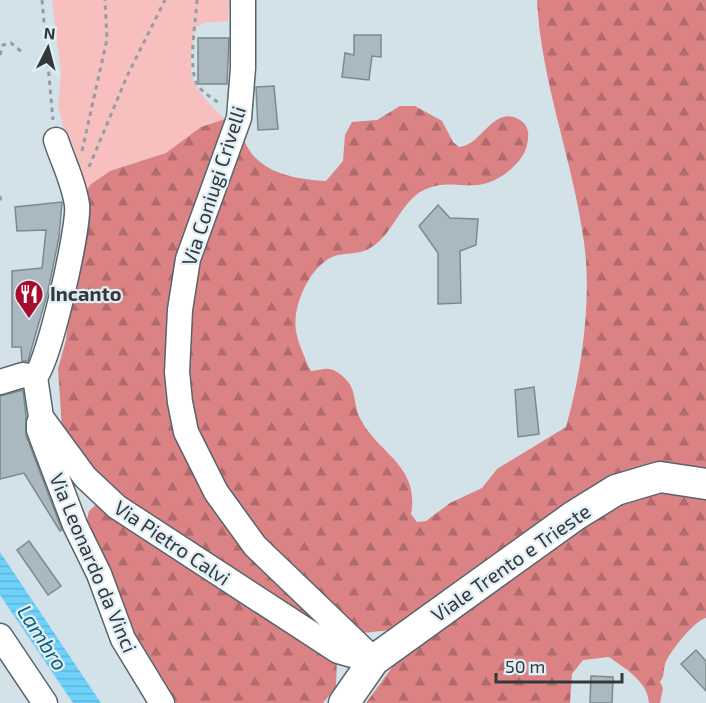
<svg xmlns="http://www.w3.org/2000/svg" width="706" height="703" font-family="'Exo 2',sans-serif">
	<style>
		.grass { fill: #f7bfbe }
		.forest { fill: url(#forest-firs) }
		.water { fill: url(#water-rules) }
		.building { fill: #aab8bf; stroke: #7c898f; stroke-width: 1.5 }
		.lines { fill: none; stroke-linecap: round; stroke-linejoin: round }
		.minor-casing { stroke: #58656b; stroke-width: 27 }
		.major-casing { stroke: #58656b; stroke-width: 33 }
		.path { stroke: #939ea3; stroke-width: 3; stroke-dasharray: 4.5 4.5; stroke-linecap: butt }
		.minor { stroke: #fff; stroke-width: 24 }
		.major { stroke: #fff; stroke-width: 30 }
		.labels { text-anchor: middle; stroke-width: 4.5; stroke-linejoin: round; paint-order: stroke }
		.street-label { font-size: 20px; fill: #33383b; stroke: #e0eef5 }
		.poi-label { font-size: 20px; font-weight: bold; fill: #33383b; stroke: #e0eef5; text-anchor: start }
		.water-label { font-size: 21px; font-style: italic; fill: #0f5f7b; stroke: #e0eef5 }
	</style>
	<defs>
		<pattern id="forest-firs" width="22" height="20" patternUnits="userSpaceOnUse" patternTransform="scale(1.5)"><rect width="22" height="20" fill="#db8284"/><path d="M5 1l3.5 6h-7zM16 11l3.5 6h-7z" fill="#b26b6d"/></pattern>
		<pattern id="water-rules" width="6" height="5" patternUnits="userSpaceOnUse" patternTransform="scale(1.5)"><rect width="6" height="5" fill="#6ed1fa"/><path d="M0 2.5h6" fill="none" stroke="#60b4d7"/></pattern>
	</defs>
	<rect width="100%" height="100%" fill="#d3e1e8"/>
	<path class="grass" d="M52,0H229L228,21L203,23L195,28C187,79 188,83 225,119L201,127L166,153L148,160L81,202L58,105L61,73Z"/>
	<path class="forest" d="M537,0H706V475L670,470L400,629L363,633L337,657L336,687L323,703H168L145,663L86,524L89,511L100,501L106,480L79,452L62,428L58,369L66,340L81,202L90,185L110,171L166,153L201,127L225,119L241,130C250,171 289,179 326,181L343,161L345,135L352,122L377,120L400,106H415L442,121L453,142L459,147C482,146 493,104 520,120C527,124 529,132 528,139C527,152 520,161 510,170C475,199 456,175 424,190C401,201 393,234 372,247C358,256 343,252 332,257C309,268 292,306 296,331C298,343 304,355 308,366L311,371C322,370 328,366 337,372C360,387 351,402 361,420C378,453 420,466 411,514L417,522L426,521L450,503L482,488L497,469L566,427C582,371 592,299 584,242C573,160 541,82 537,0Z
		M646,490L706,496V618C695,620 669,652 665,664C663,671 665,675 660,682L663,688L660,703H649C648,681 624,668 609,657L583,660L572,674L570,703H366L396,662L547,548Z"/>
	<path class="water" d="M0,552L101,703H73L0,595Z"/>
	<path class="building" d="M354,35H381V57L372,56L369,80L342,77L345,53L354,55Z
		M198,38H229L227,84H198Z
		M274,86L278,129L258,130L256,87Z
		M62,202L59,237L48,291L28,361H22L21,347H12V271L42,268L46,230L17,231L15,207Z
		M438,205L450,218L478,219L476,245L460,251L461,303L438,304V253L419,226Z
		M534,387L539,434L518,437L515,390Z
		M23,390L26,416V435L62,530L60,531L24,473L0,479V396Z
		M29,541L61,586L48,595L17,550Z
		M696,650L706,661V691L681,664Z
		M591,676L613,677L612,703H590Z"/>
	<g class="lines">
		<g class="minor-casing">
			<path id="minor" d="M243,0V68L239,118L188,259L180,310L177,372L180,402L186,432L216,492L255,546L374,660
				M35,377L41,417L85,477L117,507L338,651L352,655L363,651
				M35,377C48,366 80,226 77,205C74,182 63,162 56,140
				M0,382L23,375L35,377
				M39,423V430L75,525L99,574L123,639L162,703
				M0,636L45,703"/>
		</g>
		<g class="major-casing">
			<path id="major" d="M344,703L374,660L574,516L616,490L660,477L706,484"/>
		</g>
		<path class="path" d="M42,0L53,120
			M197,0C196,21 187,68 198,86C203,93 213,98 220,104
			M0,55L3,45L11,43L22,52
			M82,151L107,39L105,0
			M89,167L128,74L165,0
			M0,196L1,202"/>
		<use href="#minor" class="minor"/>
		<use href="#major" class="major"/>
	</g>
	<defs>
		<g id="restaurant-pin" transform="scale(1.5)"><path d="M0 17L-7.5 6A9.5 9.5 0 1 1 7.5 6Z" fill="#a60d2d" stroke="#e0eef5"/><path d="M-5-6h1v4h1v-4h1v4h1v-4h1v5L-1.5 .5V6h-2V.5L-5-1ZM5-6V6H3V1.5H1.5Q1.5-4 5-6Z" fill="#fff"/></g>
	</defs>
	<g fill-rule="evenodd">
		<use href="#restaurant-pin" x="29" y="294"/>
	</g>
	<g class="labels">
		<g class="street-label">
			<text transform="translate(214 186) rotate(-72)" y="7">Via Coniugi Crivelli</text>
			<text transform="translate(172 543) rotate(34)" y="7">Via Pietro Calvi</text>
			<text transform="translate(93 563) rotate(67)" y="7">Via Leonardo da Vinci</text>
			<text transform="translate(511 563) rotate(-35)" y="7">Viale Trento e Trieste</text>
		</g>
		<g class="poi-label">
			<text x="50" y="301">Incanto</text>
		</g>
		<g class="water-label">
			<text transform="translate(42 638) rotate(57)" y="7">Lambro</text>
		</g>
	</g>
	<g transform="translate(48 48) rotate(6)" stroke="#e0eef5" stroke-width="4.5" paint-order="stroke">
	<path d="M0-4.5L10 22L0 15L-10 22Z" fill="#33383b"/>
	<text y="-9" font-size="16" font-weight="bold" text-anchor="middle" fill="#33383b">N</text>
	</g>
	<path d="M496 673v9h126v-9" fill="none" stroke="#33383b" stroke-width="3"/>
	<text x="505" y="673" font-size="18" fill="#33383b" stroke="#e0eef5" stroke-width="4.5" paint-order="stroke">50 m</text>
</svg>
